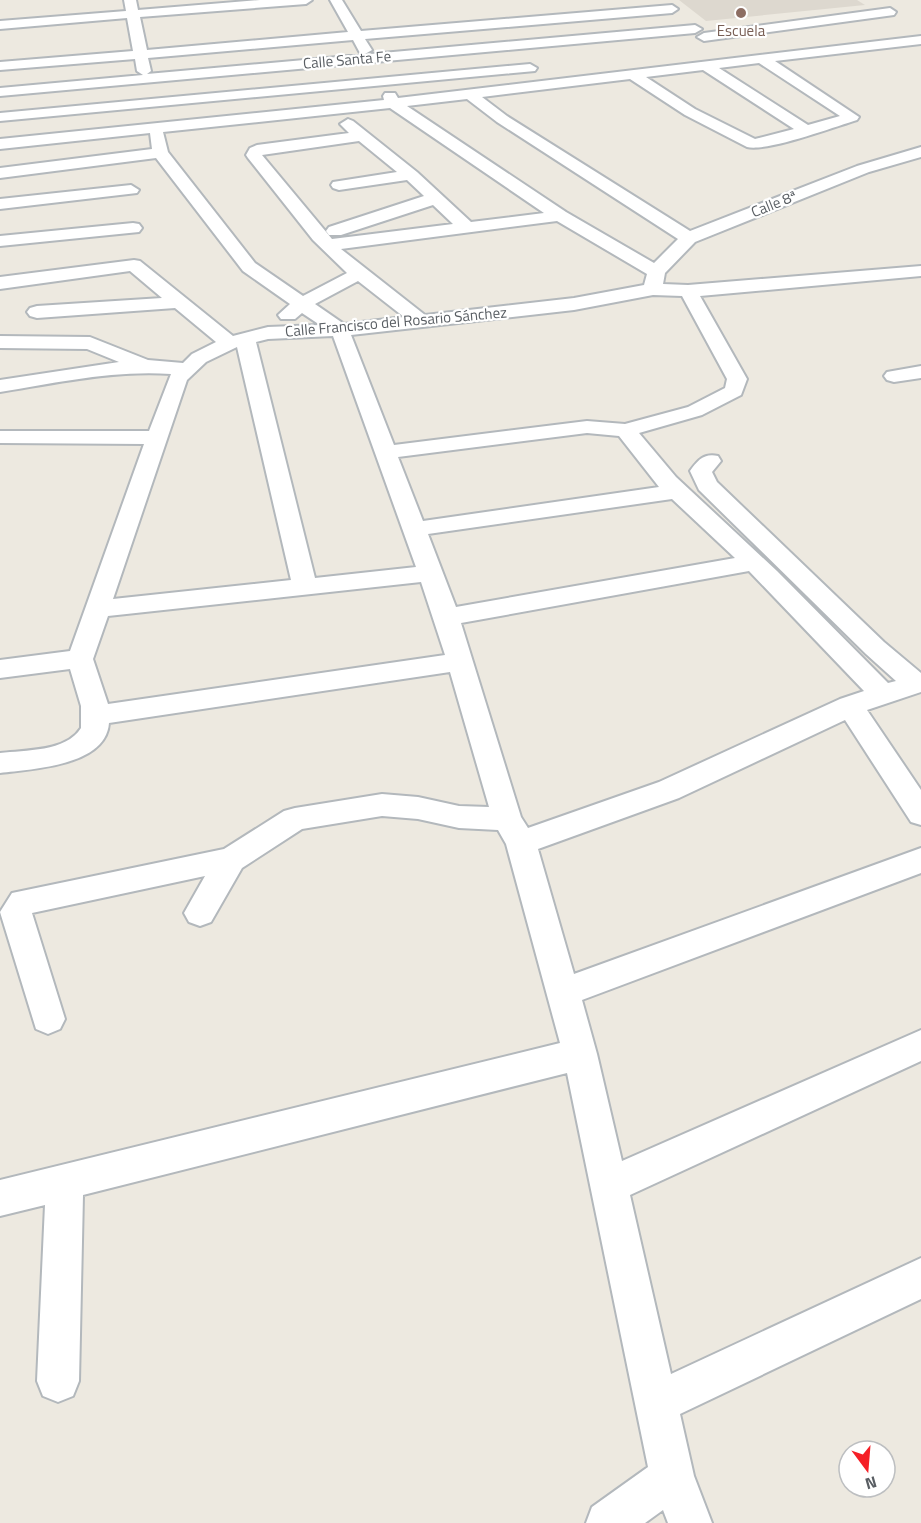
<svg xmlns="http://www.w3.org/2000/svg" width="921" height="1523" font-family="'Titillium Web',sans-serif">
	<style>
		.education { fill: #ddd8cf }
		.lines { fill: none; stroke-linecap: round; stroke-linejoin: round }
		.minor-casing { stroke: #b3b8bc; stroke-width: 4 }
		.minor { fill: #fff; fill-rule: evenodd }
		.education-dot { fill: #8d6e63; stroke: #fff; stroke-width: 2 }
		.labels { text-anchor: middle; stroke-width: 4.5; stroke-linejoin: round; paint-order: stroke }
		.far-education-label { font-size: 15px; fill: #785e54; stroke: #fff }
		.far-street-label { font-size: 15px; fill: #595e63; stroke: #fff }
	</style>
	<rect width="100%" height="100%" fill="#ede9e0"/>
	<path class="education" d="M679,0H857L865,5L706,21Z"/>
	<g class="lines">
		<g class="minor-casing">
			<path id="minor" d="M124,0H136L138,10L260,0H312L306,4L140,17L147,50L348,32L330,0H342L361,31L672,5L678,9L672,13L365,39L372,50L365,54L360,53L353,40L148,58L151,71L147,74L695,25L702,29L695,33L0,96V88L143,75L137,71L135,59L0,70V62L133,51L127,18L0,29V21L126,11Z
				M890,8L896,12L894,15L704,41L697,37L704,33Z
				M921,36V44L775,61L859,117L857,120C834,127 767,152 747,147L685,115L630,79L482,97L507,116L690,231L857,166L921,147V157L869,172L695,242L665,273L663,284L688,285L921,266V276L700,296L747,379L741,395L702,415L639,433L676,477L777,571L888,683L896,681L866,654L699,490L690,471C698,460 704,453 718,456L721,461L712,472L717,482L884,642L921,673V692L867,710L921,790V825L911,822L845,720L679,798L538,849L574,974L921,848V873L582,1000L597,1054L622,1161L921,1030V1061L630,1195L671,1374L921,1258V1299L680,1414L694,1476L712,1523H668L663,1510L645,1523H586L592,1507L648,1467L567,1073L83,1195L79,1381L73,1396L58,1402L43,1396L37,1381L45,1205L0,1216V1180L560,1043L506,844L498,830L459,828L418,819L382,816L302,829L242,868L211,922L200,926L189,922L184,913L205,876L32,913L65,1019L60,1029L48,1034L36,1029L0,912L12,893L224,849L284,811L295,808L382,794L418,797L459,806L489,807L450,672L109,723C106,766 32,769 0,773V753C25,750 66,752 81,728V706L70,669L0,678V660L70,651L144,444L0,443V431H149L171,374C113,370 56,383 0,392V380L119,362L87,349L0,348V336L90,337L148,360L183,363L192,354L216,342L175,308L37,318L30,316L27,312L30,308L37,306L162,298L130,271L0,289V277L134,260L140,261L233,336L268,327L320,325L302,313L295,319H281L278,315L290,304L243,271L156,158L0,178V168L152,149L150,133L0,149V139L384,100L383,96L385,93H395L398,98ZM759,63L840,116L808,125L719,68ZM703,70L794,129L755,139L695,109L646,77ZM467,99L497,122L678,239L654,263L566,212L407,106ZM390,108L544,213L471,222L417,172L353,121L348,119L340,124L349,133L257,145L250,148L246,155L248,158L313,240L347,273L303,296L255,263L168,152L163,132ZM359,141L397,172L333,182L331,185L333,188L339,190L407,180L424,196L329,227L326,231L329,235H341L433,205L453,224L332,239L262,155ZM557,221L647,274L644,285L574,298L425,315L341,249ZM358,281L404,317L344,324L315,304ZM653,295L682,296L727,379L725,388L688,407L625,424L587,421L394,445L351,335L574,310ZM333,336L416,567L315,578L256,342L268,339ZM237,347L291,580L113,599L187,380L206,362ZM587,433L619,436L659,487L423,521L398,457ZM672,499L735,558L456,607L428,534ZM749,571L864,691L840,699L659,782L528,828L521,817L461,623ZM421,582L445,655L108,704L93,659L108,616Z
				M530,64L537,68L535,71L0,121V113Z
				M131,185L139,190L137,193L0,209V199Z
				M133,223L139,224L142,228L139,232L0,246V236Z
				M921,366V378L894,382L887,380L884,376L887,372Z"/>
		</g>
		<use href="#minor" class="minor"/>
	</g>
	<circle class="education-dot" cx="741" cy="13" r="6"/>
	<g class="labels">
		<g class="far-education-label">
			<text x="741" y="36">Escuela</text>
		</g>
		<g class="far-street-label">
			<text transform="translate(347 60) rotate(-5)" y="5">Calle Santa Fe</text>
			<text transform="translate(774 204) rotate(-22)" y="5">Calle 8ª</text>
			<text transform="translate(396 322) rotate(-5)" y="5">Calle Francisco del Rosario Sánchez</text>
		</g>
	</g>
	<g transform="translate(867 1469) rotate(164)"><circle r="28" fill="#ffffff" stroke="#bdbfc1" stroke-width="1.5"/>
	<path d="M0-4.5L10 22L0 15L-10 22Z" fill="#f51f26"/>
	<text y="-9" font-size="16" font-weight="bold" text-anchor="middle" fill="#595e63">N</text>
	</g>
</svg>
